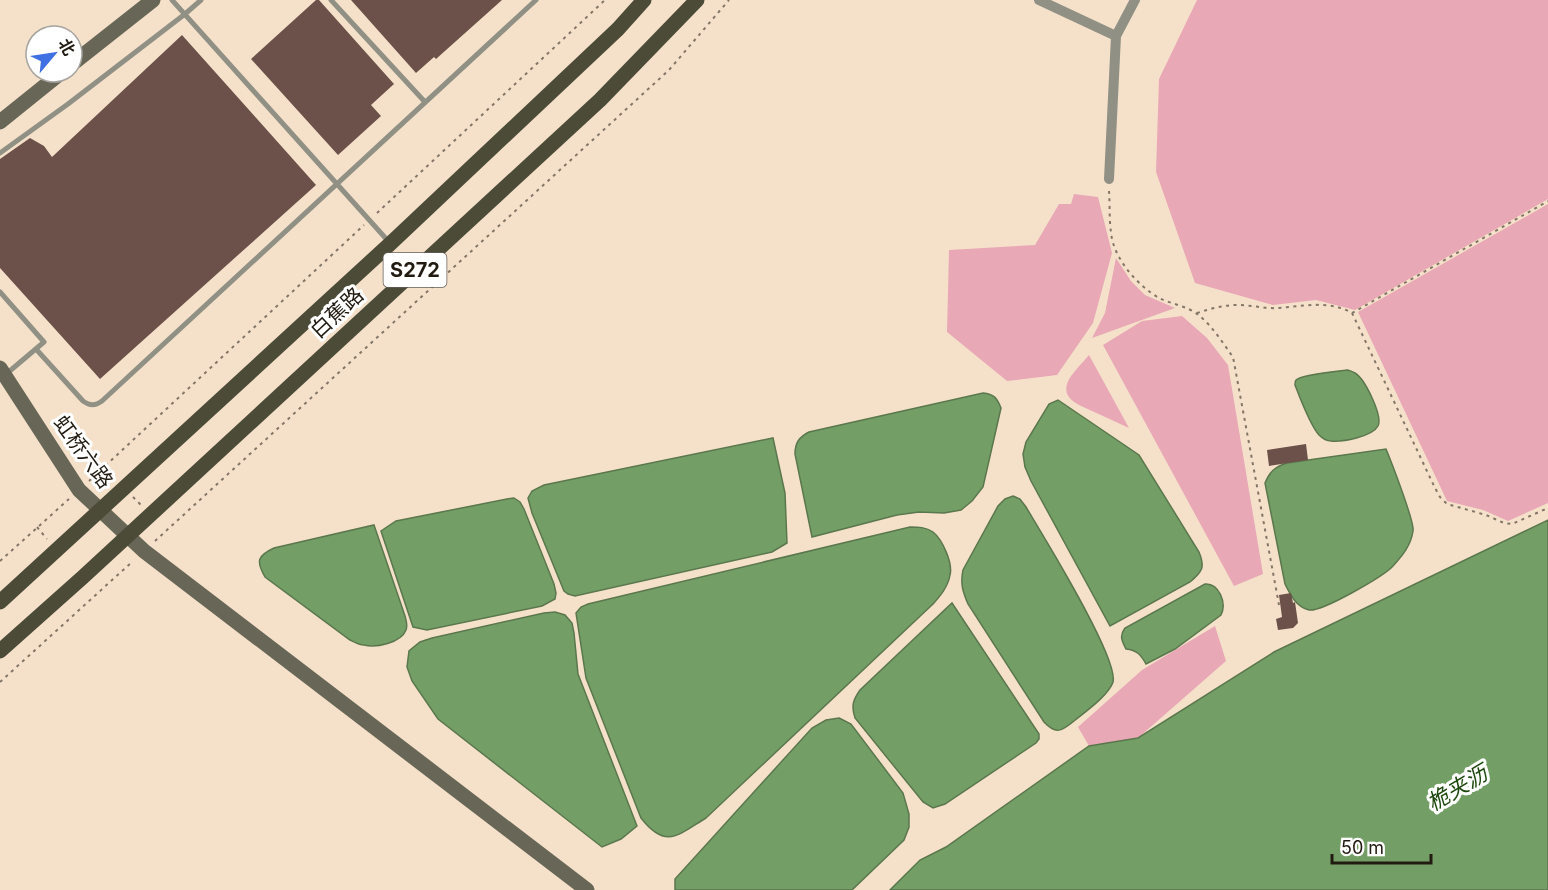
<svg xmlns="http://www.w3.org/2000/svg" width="1548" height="890" font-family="Inter,'Noto Sans SC',sans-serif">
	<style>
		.green { fill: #e9a8b6 }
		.water { fill: #739f66; stroke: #5b774d; stroke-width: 1.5 }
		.building { fill: #6b5149 }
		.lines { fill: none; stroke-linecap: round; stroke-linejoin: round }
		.path { stroke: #837666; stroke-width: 2; stroke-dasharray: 3 4.5; stroke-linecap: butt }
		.lane { stroke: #909084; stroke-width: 5 }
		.street { stroke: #909084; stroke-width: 10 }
		.secondary { stroke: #686757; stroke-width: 15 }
		.primary { stroke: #4c4b37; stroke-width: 15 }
		.labels { text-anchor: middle; stroke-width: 6; stroke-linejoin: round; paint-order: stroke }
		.shield { fill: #fff; stroke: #645f59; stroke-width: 1.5 }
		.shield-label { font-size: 20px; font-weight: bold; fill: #221b12 }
		.street-label { font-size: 21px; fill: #221b12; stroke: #fff }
		.water-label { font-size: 22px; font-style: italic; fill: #1e490e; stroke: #fff }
	</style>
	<rect width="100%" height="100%" fill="#f5e1ca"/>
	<path class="green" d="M1197,0H1548V199L1355,310L1316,300L1273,305L1195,283L1156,172L1159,79Z
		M1074,194L1098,197L1112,253L1093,323L1057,375L1007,381L947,332L949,250L1035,245L1059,204H1071Z
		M1548,204V503L1508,521L1483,510L1447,501L1358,312Z
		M1116,258L1131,281L1145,295L1175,308L1092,338L1105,313Z
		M1182,316L1207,338L1228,365L1263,574L1234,586L1103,345L1142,321Z
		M1089,355L1129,428L1079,405C1051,390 1076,371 1089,355Z
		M1215,626L1226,661L1138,738L1089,746L1078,727L1142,670Z"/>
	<path class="water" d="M1347,370C1348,370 1354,372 1355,373C1365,379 1383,416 1378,426C1372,437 1342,442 1331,441C1326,441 1322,438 1319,435C1310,425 1300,398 1295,385C1295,383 1295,381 1296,380C1300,375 1338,371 1347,370Z
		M983,393C994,394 997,398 1001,408L983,487L972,501L961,510L944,513L919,512L897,515L812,537L795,454C795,443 799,437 809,432Z
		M1058,400L1139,455L1199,552C1205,567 1203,571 1190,582L1110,626L1031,481L1025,467L1023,454L1026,442L1049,404Z
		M773,438L785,493L787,543L772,552L575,596L568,594L564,591L532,513L528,498L532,491L544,485Z
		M1386,449C1391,461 1415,523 1413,531C1411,545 1403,555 1393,566C1384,576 1322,612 1309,610C1296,607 1290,594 1285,584L1265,483C1270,471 1275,467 1287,463Z
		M1013,496L1020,499L1026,507C1042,534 1119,658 1113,682C1109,695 1085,712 1074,721C1062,731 1056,735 1044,722L968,604C963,592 960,584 963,570L998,506L1005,499Z
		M514,498L520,502L524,509L554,584L556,593L555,599L542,606L427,630L413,627L381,531L396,521L507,499Z
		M1548,520V890H890L920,860L946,847L1089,746L1138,738L1274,652Z
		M374,525L405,616C406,620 408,625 406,630C401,643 376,648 364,645C359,645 354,642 350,640L265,577C256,561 257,556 274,548Z
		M910,527C918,527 926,527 933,532C943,540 953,564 950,575C948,587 940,596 933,604L706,818C678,835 666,850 641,818L586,678L576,613L581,607L588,604Z
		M1205,584C1219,583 1227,603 1221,615L1175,649L1146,664C1141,655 1137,650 1126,649C1122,641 1119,636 1125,628Z
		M952,603L1039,734V739L1036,743L945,804L933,808L923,802L855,718C851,706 853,700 860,690Z
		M555,612L565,615L572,623L574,633L578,674L637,826L621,839L602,847L438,719L412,681L407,667L409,651L420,642L432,638L544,613Z
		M839,718L851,724L903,793L909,814V827L904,840L852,890H675V879L812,728L826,720Z"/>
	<path class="building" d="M316,0H319L394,84L371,105L381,116L338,155L251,59Z
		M351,0H502L436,59L434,57L416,73Z
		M182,35L316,185L100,379L0,268V159L30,138L44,146L52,157Z
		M1306,444L1308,460L1269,466L1267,450Z
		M1291,593L1293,603L1295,602L1298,623L1293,628L1278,630L1276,619L1282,617L1279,595Z"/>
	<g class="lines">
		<path class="path" d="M1109,191C1110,204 1109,219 1111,232C1113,258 1137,285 1159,298C1171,304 1187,306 1197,314C1212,325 1222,342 1233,357L1279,605
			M377,213L605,0
			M1197,313C1210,309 1223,305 1238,305C1251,305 1266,309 1279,308C1304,306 1329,300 1352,313L1435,488L1440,497L1447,504L1486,515L1504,523L1512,524L1548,508
			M1352,313L1548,201
			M105,466L115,477
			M89,481L364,225
			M133,497L142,506
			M37,527L47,539
			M155,541L669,70L729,0
			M0,561L69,499
			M0,682L133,561"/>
		<path class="lane" d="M172,0L389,242
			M331,0L425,102
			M0,153L68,104L185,14L201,0
			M0,292L44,342L5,375
			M36,349L83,401C90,406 95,406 102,401L536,0"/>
		<path class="street" d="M1039,0L1116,36
			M1109,179L1116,36L1135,0"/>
		<path class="secondary" d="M72,64L153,0
			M0,122L62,72
			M0,368L79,490L144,551L587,890"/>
		<path class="primary" d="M0,602L391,243L618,29L644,0
			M0,651L83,577L600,100L697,0"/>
	</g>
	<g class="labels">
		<rect class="shield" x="383.5" y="253" width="63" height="34" rx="4.5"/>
		<g class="shield-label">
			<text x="415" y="277">S272</text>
		</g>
		<g class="street-label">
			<text transform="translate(337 313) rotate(-43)" y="7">白蕉路</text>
			<text transform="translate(83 452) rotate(54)" y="7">虹桥六路</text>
		</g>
		<g class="water-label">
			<text transform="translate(1457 788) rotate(-31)" y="8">桅夹沥</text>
		</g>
	</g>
	<g transform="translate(54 54) rotate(61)"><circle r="28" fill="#ffffff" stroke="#a7a4a0" stroke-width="1.5"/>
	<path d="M0-4.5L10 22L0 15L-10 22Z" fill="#4071e2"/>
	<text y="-9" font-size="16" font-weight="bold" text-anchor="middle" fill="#221b12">北</text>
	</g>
	<path d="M1332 854v9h99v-9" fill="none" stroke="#221b12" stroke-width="3"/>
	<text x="1341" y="854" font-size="18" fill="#221b12" stroke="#ffffff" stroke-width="4.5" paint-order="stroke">50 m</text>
</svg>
